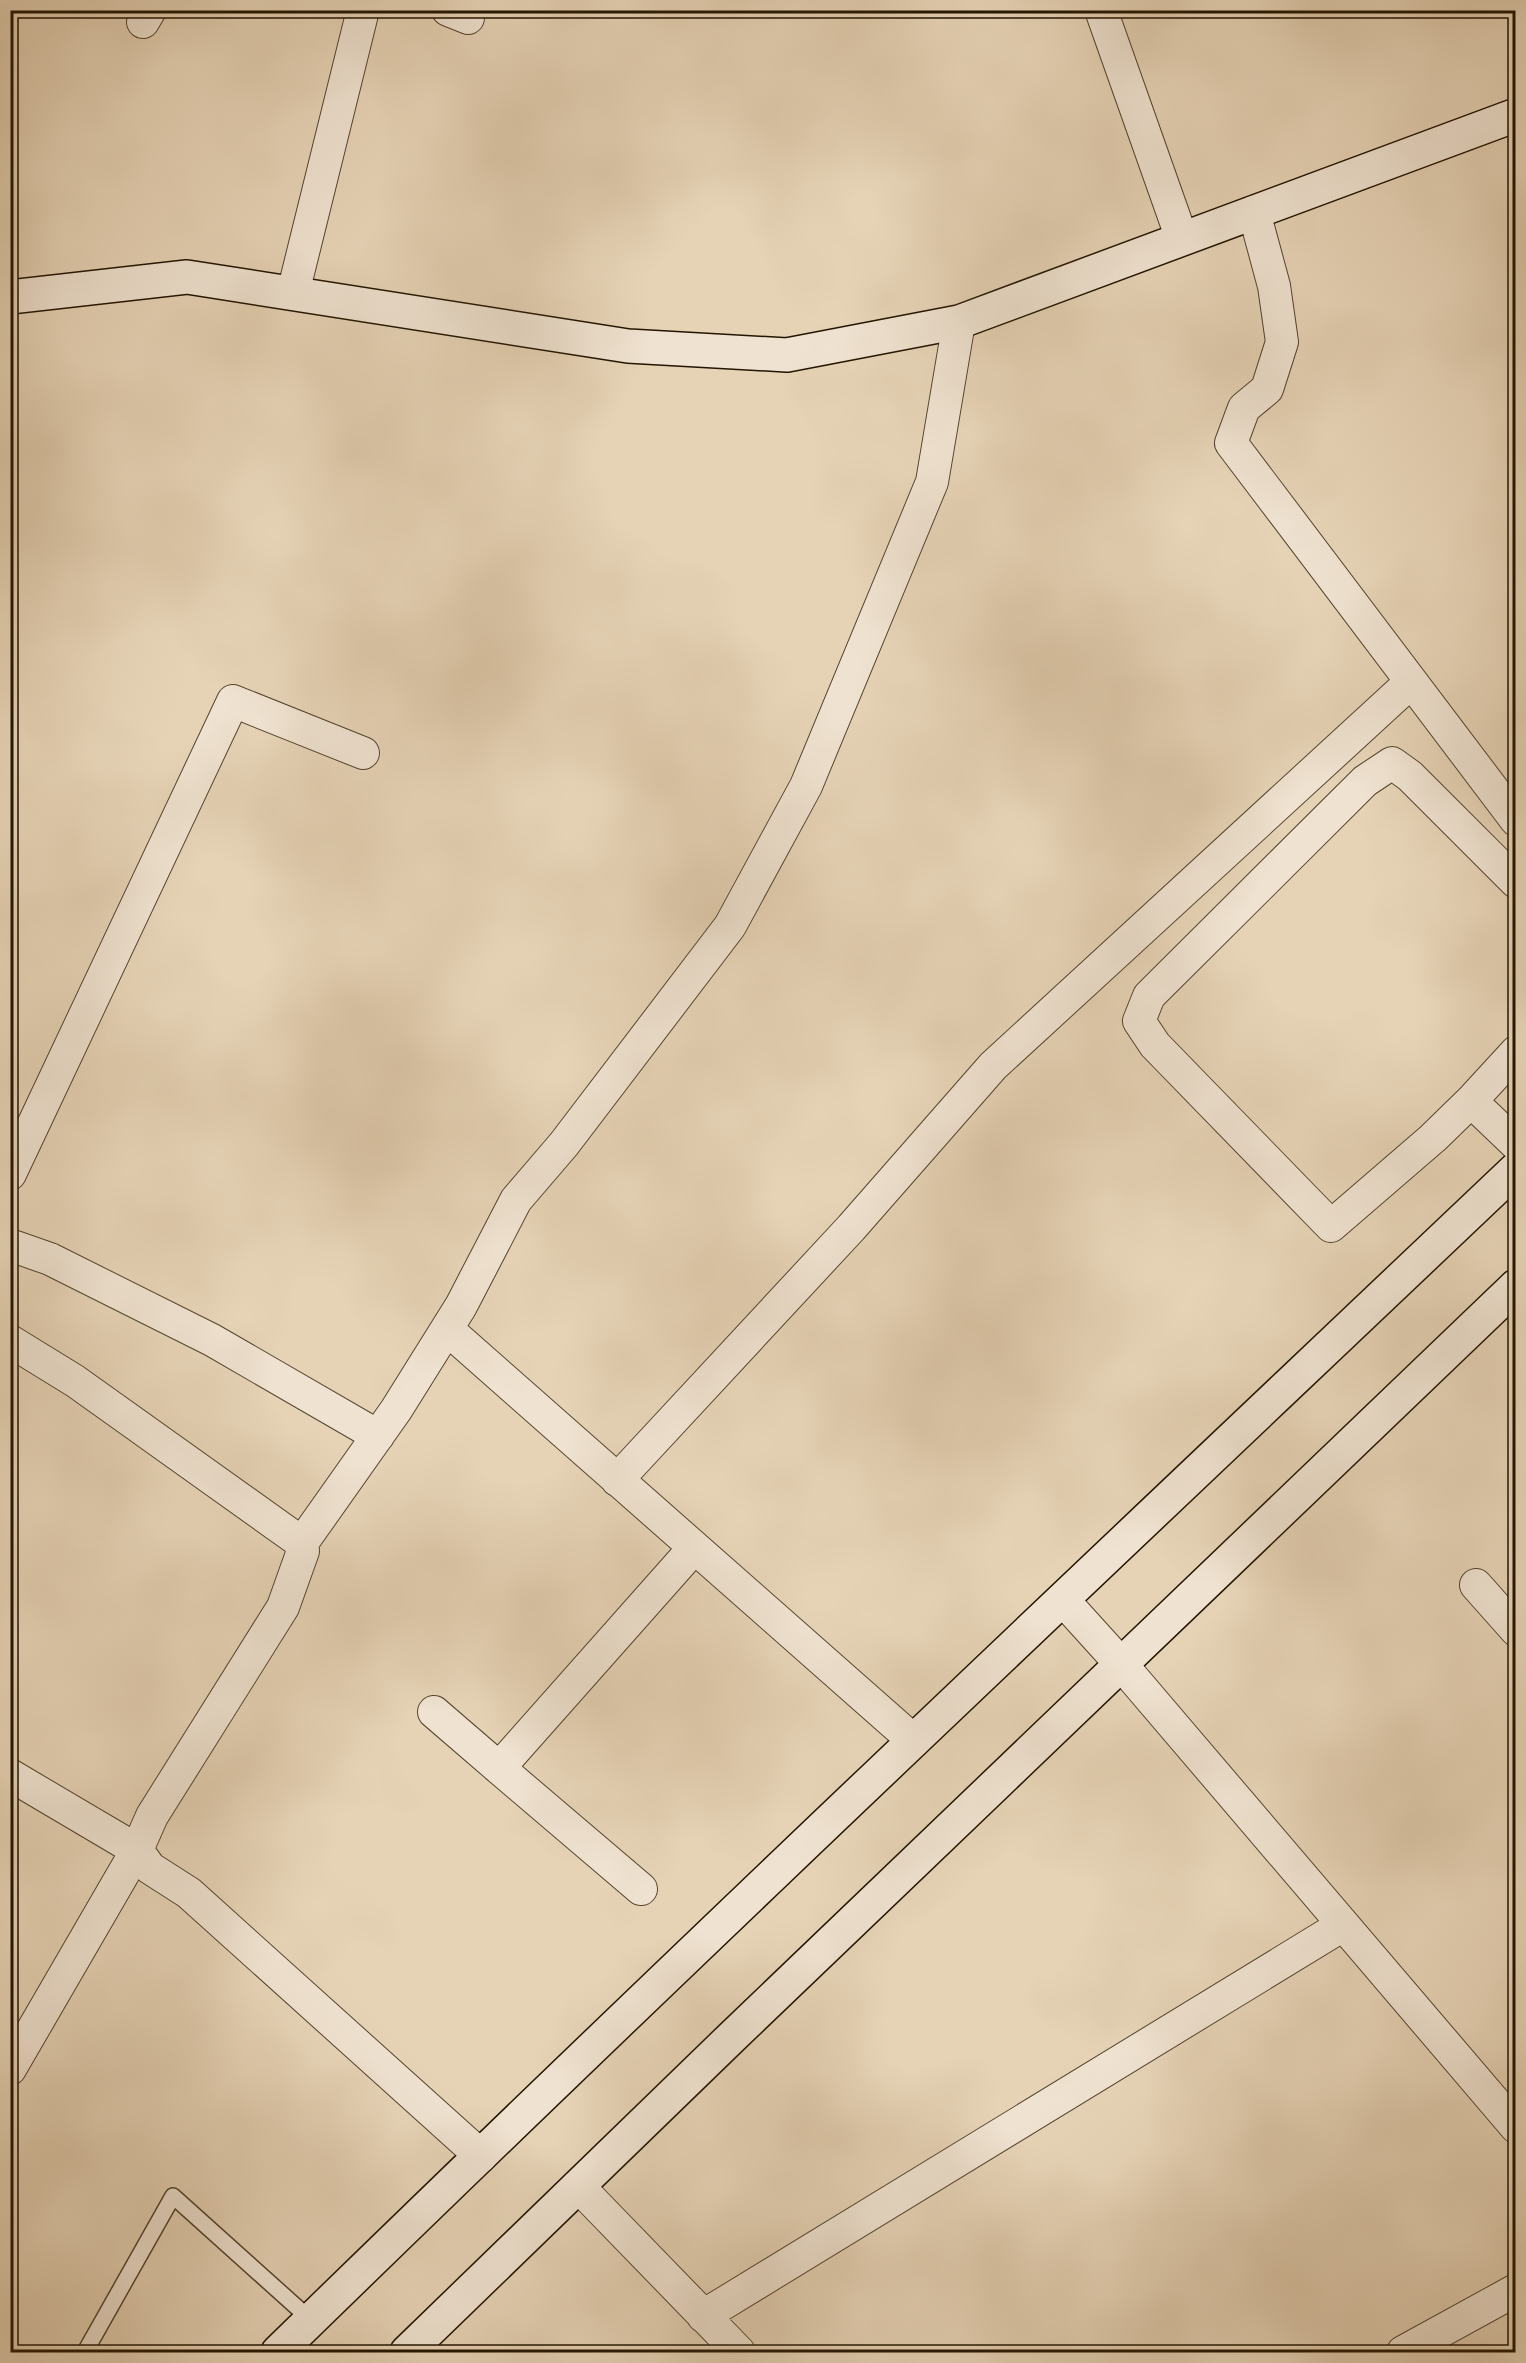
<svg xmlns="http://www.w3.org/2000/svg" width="1526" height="2363" font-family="'IM FELL Double Pica',serif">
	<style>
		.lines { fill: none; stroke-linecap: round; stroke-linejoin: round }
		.lane-casing { stroke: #54442e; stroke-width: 18 }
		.street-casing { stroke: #54442e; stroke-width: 34 }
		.secondary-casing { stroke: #231501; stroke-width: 36 }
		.lane { stroke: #efe2d0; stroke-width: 15 }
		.street { stroke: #efe2d0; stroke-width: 32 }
		.secondary { stroke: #efe2d0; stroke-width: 33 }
	</style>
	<rect width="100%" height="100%" fill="#e6d3b6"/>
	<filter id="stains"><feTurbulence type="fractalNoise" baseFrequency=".00333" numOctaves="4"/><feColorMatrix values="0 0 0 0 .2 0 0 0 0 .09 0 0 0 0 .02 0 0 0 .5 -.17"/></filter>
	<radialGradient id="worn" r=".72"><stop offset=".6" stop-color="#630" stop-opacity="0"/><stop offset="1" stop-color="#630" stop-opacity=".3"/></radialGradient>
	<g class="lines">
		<g class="lane-casing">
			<path id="lane" d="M85,2352L173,2196L311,2320"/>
		</g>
		<g class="street-casing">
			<path id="street" d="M448,10L468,18
				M1101,10L1182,239
				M143,22L150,10
				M1254,212L1274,286L1282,342L1267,389L1244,408L1231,443L1516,820
				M293,293L363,10
				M1516,882L1410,776L1392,763L1365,781L1149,996L1139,1021L1155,1045L1331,1226L1433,1138L1471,1101L1516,1052
				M1471,1101L1516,1144
				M10,1174L233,701L363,753
				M10,1245L50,1259L212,1340L378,1436
				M447,1329L914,1741
				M10,1341L75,1381L302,1543L303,1551L283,1607L152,1816L137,1850L150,1868L189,1893L481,2156
				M617,1480L851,1228L993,1066L1411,682
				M302,1543L396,1410L461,1306L516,1200L564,1144L730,926L806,786L932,482L959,322
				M1476,1585L1516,1630
				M1063,1600L1121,1664L1516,2127
				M434,1712L499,1768
				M10,1775L137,1850L10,2069
				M641,1889L499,1768L694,1548
				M578,2186L739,2352
				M703,2316L1343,1925
				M1403,2352L1516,2290"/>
		</g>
		<g class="secondary-casing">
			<path id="secondary" d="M10,297L187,277L628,346L787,355L959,322L1516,115
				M278,2352C686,1954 1102,1562 1516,1169
				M407,2352L732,2037L1516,1286"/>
		</g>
		<use href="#lane" class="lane"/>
		<use href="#street" class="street"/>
		<use href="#secondary" class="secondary"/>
	</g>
	<rect width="1526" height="2363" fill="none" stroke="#e6d3b6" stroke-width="36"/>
	<rect x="12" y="12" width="1502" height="2339" fill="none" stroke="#231501" stroke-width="3"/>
	<rect x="18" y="18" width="1490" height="2327" fill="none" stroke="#231501" stroke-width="1.5"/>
	<rect width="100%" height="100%" filter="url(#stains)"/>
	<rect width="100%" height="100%" fill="url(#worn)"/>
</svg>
